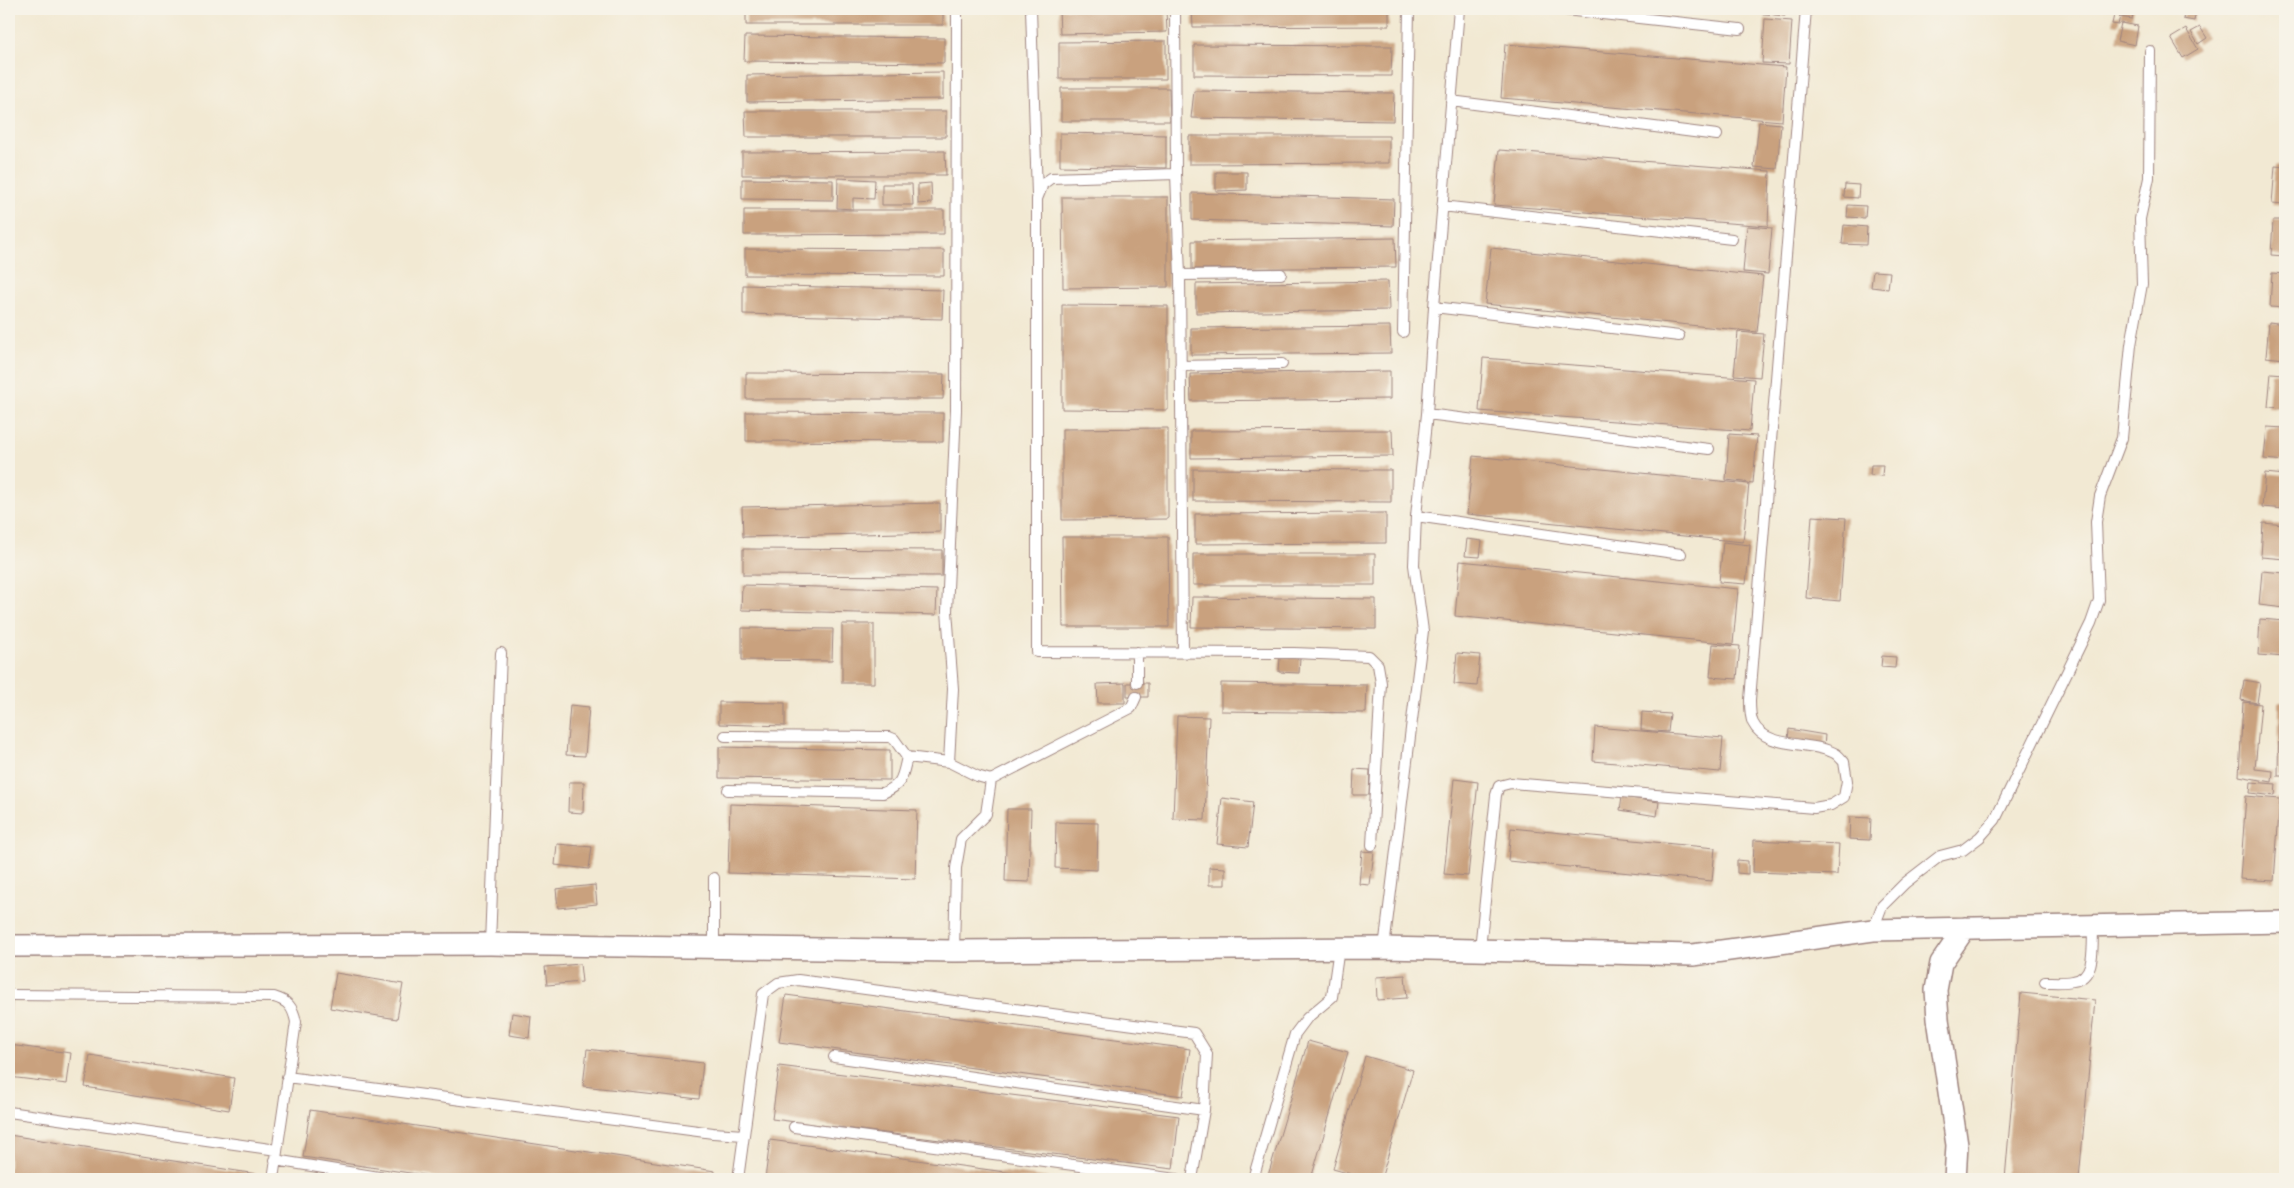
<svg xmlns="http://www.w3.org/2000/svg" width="2294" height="1188" font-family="Sriracha,sans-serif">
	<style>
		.building { fill: #c9a17e }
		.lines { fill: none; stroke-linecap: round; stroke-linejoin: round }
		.service-casing { stroke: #9e847f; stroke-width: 12 }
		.minor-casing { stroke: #9e847f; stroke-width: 24 }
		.service { stroke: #fff; stroke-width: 10 }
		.minor { stroke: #fff; stroke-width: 21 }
	</style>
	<rect width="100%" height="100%" fill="#f7f3e8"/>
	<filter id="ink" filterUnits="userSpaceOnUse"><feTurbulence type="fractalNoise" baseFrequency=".02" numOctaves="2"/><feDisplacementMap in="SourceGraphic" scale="10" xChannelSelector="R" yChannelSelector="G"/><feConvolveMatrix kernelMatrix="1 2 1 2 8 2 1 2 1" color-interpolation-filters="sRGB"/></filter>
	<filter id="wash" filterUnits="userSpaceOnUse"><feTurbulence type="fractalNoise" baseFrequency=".0096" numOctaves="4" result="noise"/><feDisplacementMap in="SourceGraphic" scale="20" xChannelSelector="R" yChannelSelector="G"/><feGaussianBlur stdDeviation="1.12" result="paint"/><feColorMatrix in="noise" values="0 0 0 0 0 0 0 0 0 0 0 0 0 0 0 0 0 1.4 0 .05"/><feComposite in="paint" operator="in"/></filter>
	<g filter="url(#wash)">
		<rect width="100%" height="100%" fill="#f2e9d3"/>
		<g id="blocks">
			<path class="building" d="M746,9H943V25H746Z
				M1059,9H1166L1167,32L1060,34Z
				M1192,9H1389V26L1193,27Z
				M1715,9H1785V16Z
				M2122,9H2134L2132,19L2120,17Z
				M2185,9L2196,11L2194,21L2183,19Z
				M2114,15L2120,16L2118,25L2112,24Z
				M1765,19L1792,21L1789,64L1762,63Z
				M2121,23L2138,26L2135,45L2117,41Z
				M2200,27L2207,38L2198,44L2191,32Z
				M2186,29L2198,49L2183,58L2171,38Z
				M745,36L944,38V63L744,61Z
				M1166,41V79H1059V42Z
				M1505,44L1786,67L1782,121L1501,98Z
				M1194,45L1392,46L1391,76L1194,75Z
				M943,72V99L747,102V75Z
				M1061,88H1169L1170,121H1061Z
				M1194,91L1394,93L1393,121L1191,118Z
				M745,111H946V137H746Z
				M1759,122L1781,124L1777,169L1754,167Z
				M1060,133L1166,135V168L1060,166Z
				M1189,136H1389V163L1189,164Z
				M1499,150L1770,171L1768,226L1494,205Z
				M945,151L946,175H742V152Z
				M2275,166L2285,167V205L2272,204Z
				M1216,172H1247V190L1216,191Z
				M838,178L875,180L874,199L853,198V209L837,208Z
				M742,179L833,180V200L742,199Z
				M931,183L932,203L918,204V184Z
				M882,184H912L913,205H882Z
				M1845,184L1859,185L1858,198L1844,197Z
				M1192,193L1394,199L1393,226L1192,220Z
				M1062,197H1168V287L1063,288Z
				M1848,205L1866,206L1865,218L1847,217Z
				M744,210H944V234L744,235Z
				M2273,220H2285V256L2271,255Z
				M1844,225L1867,227L1866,245L1842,244Z
				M1747,226L1772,228L1768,274L1743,272Z
				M1395,238L1396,267L1192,269V241Z
				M1491,248L1763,276L1757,332L1485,304Z
				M745,249L944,250V276L745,275Z
				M1873,271L1890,272L1888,289L1871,287Z
				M2272,273L2285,274V308L2270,307Z
				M1388,281L1389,310L1196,313V284Z
				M743,285L943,290L942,319L743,314Z
				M1062,305L1168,306V410L1062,409Z
				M2269,322L2285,324V359L2266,357Z
				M1390,326L1391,353L1191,355V328Z
				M1738,332L1764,334L1760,377L1734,375Z
				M1483,358L1754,379L1750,431L1479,411Z
				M1390,371V399L1191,401L1190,374Z
				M746,373L944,374L943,399H746Z
				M2271,373L2285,374V408L2268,407Z
				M746,412L943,413V442L746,441Z
				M2267,427L2285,428V461L2264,459Z
				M1168,428V519L1062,520V429Z
				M1392,430L1393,456L1191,458V431Z
				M1729,434L1757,436L1753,483L1726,480Z
				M1473,456L1749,484L1743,542L1467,514Z
				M1871,465H1883L1882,476L1870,475Z
				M1193,469L1391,470V502L1193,501Z
				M2265,473L2285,475V509L2262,507Z
				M940,503V532L743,537L742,507Z
				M1386,513V543L1195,544V514Z
				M1812,516L1846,518L1840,601L1806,598Z
				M2263,523L2285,525V559L2261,557Z
				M1062,537H1168L1169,627H1063Z
				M1467,539L1482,541L1480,557L1465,556Z
				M1723,542L1750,545L1746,584L1719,582Z
				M743,549L942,550V576L743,575Z
				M1193,554H1375V585H1193Z
				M1460,561L1738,589L1733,644L1455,616Z
				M2262,571L2285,573V608L2259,605Z
				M742,585L937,590L936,615L741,610Z
				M1192,597L1376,599V629L1191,627Z
				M2260,619L2285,621V657L2258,655Z
				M842,624H874V683H842Z
				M742,628L833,629L832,661L742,660Z
				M1713,644L1740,646L1737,679L1710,677Z
				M1457,653L1480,655L1477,686L1454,684Z
				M1882,656L1896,657L1895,668L1881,667Z
				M1280,657L1300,658L1299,673L1279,672Z
				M2244,680L2260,683L2257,703L2241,700Z
				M1125,683V703H1098L1097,684Z
				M1127,683H1148V697H1127Z
				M1221,683L1367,685L1366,713L1221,711Z
				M719,702L785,703V726L719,724Z
				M2243,702L2261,704L2255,769L2273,771L2272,782L2239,776Z
				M2279,702H2285V776H2278Z
				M570,705L589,707L585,756L566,755Z
				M1642,712L1670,714L1668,732L1641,730Z
				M1177,716L1209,717L1205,820L1173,819Z
				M1595,727L1723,738L1720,772L1593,761Z
				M1789,729L1825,735L1824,746L1788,740Z
				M719,747L890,750V780L719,778Z
				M1354,769L1370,770L1369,795H1353Z
				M1454,779L1478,782L1468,876L1444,874Z
				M569,782H584L583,813L568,812Z
				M2251,782L2276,784L2275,796L2250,793Z
				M2246,796L2280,799L2274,881L2240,879Z
				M1622,797L1659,802L1657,816L1620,810Z
				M1222,798L1253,802L1248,847L1217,844Z
				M730,804L917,810L915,879L728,873Z
				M1007,809H1031L1029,882L1005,881Z
				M1850,817L1871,818L1870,840L1849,839Z
				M1056,822L1098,823L1097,870L1055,868Z
				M1511,828L1715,848L1712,881L1508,861Z
				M1754,840L1839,844L1837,875L1753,872Z
				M557,844L592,847L589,869L555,865Z
				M1362,851L1374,852L1370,885L1359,884Z
				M1737,860L1748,861V874L1737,873Z
				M1209,867L1225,868V885H1209Z
				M595,885L597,904L558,908L556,889Z
				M580,964L582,982L547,985L545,967Z
				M336,973L403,984L397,1019L330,1008Z
				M1405,975L1407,998L1377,1000L1376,977Z
				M2021,993L2095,1000L2079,1179H2005Z
				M786,995L1190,1049L1183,1096L779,1042Z
				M9,1000H12L10,1019H9Z
				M512,1013L531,1016L529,1038L509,1035Z
				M1308,1041L1348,1052L1311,1179H1267Z
				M9,1045L71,1053L67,1084L9,1077Z
				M587,1049L703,1063L699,1099L583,1086Z
				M90,1055L234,1078L229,1110L85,1087Z
				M1365,1056L1413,1070L1381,1179H1368L1333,1169Z
				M779,1066L1179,1116L1173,1169L772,1119Z
				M310,1110L715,1171L714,1179H450L303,1157Z
				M9,1135L256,1174V1179H9Z
				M770,1140L1049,1178V1179H765Z"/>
		</g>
	</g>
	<g filter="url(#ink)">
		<use href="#blocks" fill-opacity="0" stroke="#9e847f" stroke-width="1"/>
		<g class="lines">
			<g class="service-casing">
				<path id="service" d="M1031,9L1037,195
					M1175,9L1176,174L1051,178L1043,184L1037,199V652L1294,653L1369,656L1378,665L1381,683L1372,845
					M1556,9L1740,29
					M1451,101L1717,135
					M1176,174L1180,275L1183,653
					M1442,206L1732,239
					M1180,275L1281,274
					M1434,307L1679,336
					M1403,332L1409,9
					M1180,366L1282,364
					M1427,414L1709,449
					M1416,516L1681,554
					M1137,652V683
					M725,736L889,737L894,739L907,757L949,762
					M991,780L1131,708L1136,697
					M728,790L883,793C903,784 902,778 907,757
					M1873,930L1882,906L1905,883L1940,856L1963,850L1980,837L1995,820L2091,623L2099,600L2096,522L2100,496L2122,438L2131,345L2142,284L2140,219L2149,178L2150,51
					M490,944L501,653
					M1384,948L1423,631L1414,565L1416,516L1427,414L1434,307L1459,9
					M714,949V878
					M1480,949L1496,795L1499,786L1511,783L1814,808L1831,805L1844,797L1847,781L1844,762C1842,760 1839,756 1836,754C1813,740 1766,750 1753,723C1750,717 1750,707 1750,700L1806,9
					M954,951L956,868L961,839L986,814L991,780L977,776L949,762L953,689L947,611L956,410L957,9
					M2045,982C2054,982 2064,983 2073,981C2097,978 2092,943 2093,926
					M9,995L274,997C288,1001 293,1007 296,1022L273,1179
					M834,1057L1204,1110
					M287,1077L713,1133L744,1135L738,1179
					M9,1112L277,1150
					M794,1127L1176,1179
					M744,1135L763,994L778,983L798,980L1194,1033L1207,1054L1204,1110L1192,1179
					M275,1160L391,1179
					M1253,1179L1295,1034L1307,1018L1332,997L1339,948"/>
			</g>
			<g class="minor-casing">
				<path id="minor" d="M9,946L490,944L954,951L1384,948L1693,955L1873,930L2285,922
					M1955,1179L1957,1145L1938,1019L1936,990L1941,963L1965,928"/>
			</g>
			<use href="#service" class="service"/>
			<use href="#minor" class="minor"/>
		</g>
	</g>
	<rect width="2294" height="1188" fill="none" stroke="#f7f3e8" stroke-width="30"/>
</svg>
